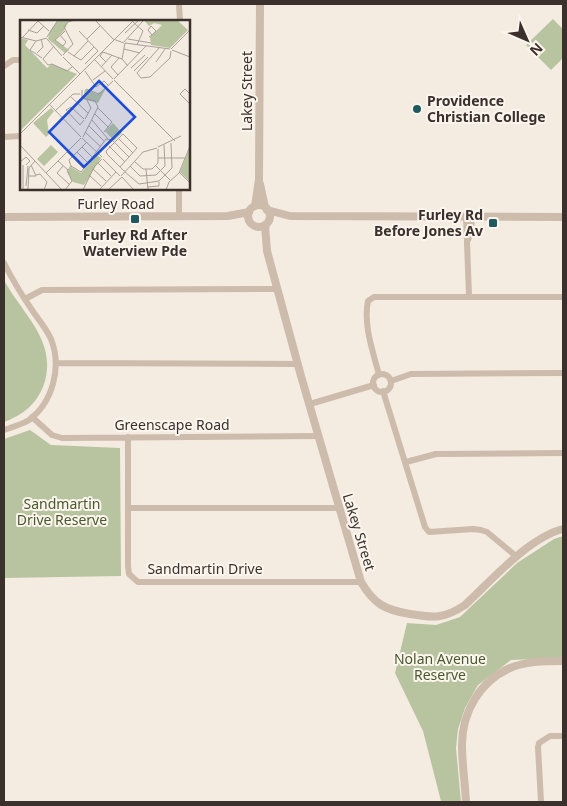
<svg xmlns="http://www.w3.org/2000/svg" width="567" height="806" font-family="'Noto Sans',sans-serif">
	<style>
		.green { fill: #b8c4a0 }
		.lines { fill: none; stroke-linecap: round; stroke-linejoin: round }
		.minor { stroke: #cdbbac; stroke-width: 6 }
		.tertiary { stroke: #cdbbac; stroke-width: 8 }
		.poi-dot { fill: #1f5a5e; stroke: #fbf5ee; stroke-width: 2 }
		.labels { text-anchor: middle; stroke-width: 4; stroke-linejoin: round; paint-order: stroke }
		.street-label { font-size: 14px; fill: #3b302b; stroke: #fbf5ee }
		.poi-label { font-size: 14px; font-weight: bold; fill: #3b302b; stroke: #fbf5ee; text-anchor: start }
		.park-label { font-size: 14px; fill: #4a5a2e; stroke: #fbf5ee }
		.inset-road { fill: none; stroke: #aaa098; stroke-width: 1 }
		.view { fill: #1d4ed8; fill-opacity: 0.15; stroke: #1d4ed8; stroke-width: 2.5 }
		.inset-edge { fill: none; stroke: #3b302b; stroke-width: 2.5 }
	</style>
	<rect width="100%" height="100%" fill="#f4ebe1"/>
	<path class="green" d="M553,19L563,29V58L551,70L526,45Z
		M4,280C22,314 58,341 44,384C37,404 23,415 4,422Z
		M30,430L51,445L120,448L121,576L4,578V439Z
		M563,536V658L511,660L478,685L465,708L458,729L456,748L461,802L441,801L423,731L395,673L407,623L436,625L460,617L517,563L554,539Z"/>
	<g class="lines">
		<path class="minor" d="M179,4L180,21
			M4,66L13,60H21
			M4,137L21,136
			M179,216V189
			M466,216L469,296
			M468,240L471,233L472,216
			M4,263C13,281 23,297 34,313C40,321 47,330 51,339C62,367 53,402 29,420C21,425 12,427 4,430
			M25,299L42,290L278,289
			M56,363L297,364
			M373 383a9 9 0 1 1 18 0a9 9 0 1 1-18 0Z
			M379,375C373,351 363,325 368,301L374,297H563
			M391,381L411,374L563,373
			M383,391L425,527L429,532L473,529L481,530L487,532L517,557
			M310,404L374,385
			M32,417L52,435L62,438L319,436
			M128,437V566L129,574L138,582H361
			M406,462L436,454L563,453
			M128,508H338
			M541,802L538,747L539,743L550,736H563"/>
		<path class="tertiary" d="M260,184L265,207
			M248 216a11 11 0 1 1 22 0a11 11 0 1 1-22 0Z
			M255,206L259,179L260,4
			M267,210L290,216L563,217
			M4,217L228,216L249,212
			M265,225L267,251L301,376L361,582C374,604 385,610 410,614C434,618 444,619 465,605C492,580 528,538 563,529
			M466,802C465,783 462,764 462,745C462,712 480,681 510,668C526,661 546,661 563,661"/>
	</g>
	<g class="poi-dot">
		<circle cx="417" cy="109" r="5"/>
		<rect x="130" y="214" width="10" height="10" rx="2.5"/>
		<rect x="488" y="218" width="10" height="10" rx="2.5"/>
	</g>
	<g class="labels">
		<g class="street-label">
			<text transform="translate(247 91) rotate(-90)" y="5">Lakey Street</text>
			<text x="116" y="209">Furley Road</text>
			<text x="172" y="430">Greenscape Road</text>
			<text transform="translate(359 532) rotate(73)" y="5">Lakey Street</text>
			<text x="205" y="574">Sandmartin Drive</text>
		</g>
		<g class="poi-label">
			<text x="427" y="106">Providence<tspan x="427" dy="16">Christian College</tspan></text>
			<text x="483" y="220" text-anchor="end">Furley Rd<tspan x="483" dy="16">Before Jones Av</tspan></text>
			<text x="135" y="240" text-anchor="middle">Furley Rd After<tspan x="135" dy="16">Waterview Pde</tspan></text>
		</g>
		<g class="park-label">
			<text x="62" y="509">Sandmartin<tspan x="62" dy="16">Drive Reserve</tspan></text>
			<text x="440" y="664">Nolan Avenue<tspan x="440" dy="16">Reserve</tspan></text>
		</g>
	</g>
	<g transform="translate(20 20)">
		<rect width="170" height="170" fill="#f4ebe1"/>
		<path d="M38,0H53L48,2L44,11L35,20L49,30L45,33L28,19L30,11ZM157,0L168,10L150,28L131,25L130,17L142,5L134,3L129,6L124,0ZM0,18L8,20L5,25L27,48L32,44L57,54L0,111ZM86,68L78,83L63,79L65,69L77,74ZM31,88L34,91L27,100L29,114L26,117L13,103ZM93,103L102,113L94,121L85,111ZM31,125L38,132L24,146L17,139ZM170,127V162L160,152ZM77,135L81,138L64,165L53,162L47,152L51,147L61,153Z" fill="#b8c4a0"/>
		<path class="inset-road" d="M75,0L93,19L104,23M112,1L123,11L117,25M8,10L17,13L24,6M59,11L78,31L65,44M105,13L119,0M40,15L46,22L43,26L35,20L42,14L45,11M0,17L16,21L27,18M27,17L38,0M129,17L132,15L136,11L131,6L128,10L132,15M2,18L18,1L29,11M27,19L42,36M67,19L80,6M108,19L131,23M16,21L10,30L22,38M104,22L123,1M105,23L102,39L108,46M105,23L150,29M34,26L23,39L28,45L32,44L47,51L52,47M139,28L117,53L121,58L130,57L150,38L151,31M104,29L120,33M151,29L170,10M152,30L170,37M48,32L54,36L68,21M17,33L23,27L21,19M43,35L53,24L44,7L48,2L55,0M54,36L61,40L74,27M43,37L60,54M74,39L93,59M86,42L80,36L83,32L102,39M136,42L145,29M81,47L92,35M111,48L125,35M65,51L76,67L84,61L88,65M114,51L128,37M98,55L91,47L99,38M94,59L126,26M73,60L85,51M94,60L155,121M66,69L79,74L93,61M62,70V78L75,81L78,87L63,117M170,74L165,69L160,74L170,84M50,76L68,93M30,85L61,117M78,88L92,102L84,112M35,91L53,74H60M75,94L88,107M64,99L51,87L46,90L60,105L64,100M65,99L71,88L67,80M72,100L88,119M69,106L84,121M65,112L81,127M0,114L114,0M62,118L82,137M98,118L113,133M0,125L42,170M89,126L105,142M62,127L73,138M138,127L161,116M47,132L64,149M57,132L68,143M138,138H165M83,139L100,156M38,141L48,150L51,146L49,140L67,122M115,141L123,132L137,128M0,142L6,137L10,141L6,145M115,142L123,149H132L138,143V129M78,143L91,156M43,146L37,153L50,165M51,146L61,152L86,119L92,120L109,137M110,146L120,156L136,155L145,146L144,125M136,146L150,160M100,147L117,128L103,114L86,131L87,134L104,151H105M73,149L86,161M126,149L128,170M105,152L119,164L139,161L152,148L151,123M159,152L170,163M26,153L61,118M16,155L20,154L27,162L24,170M69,155L81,166M9,156H16L11,145M101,156L115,141M102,157L114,170M6,166L8,146M128,167L139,166V162M3,169V145M8,169L9,148L15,141M45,170L52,161L47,150M63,170L74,147L82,139M79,170L96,152M88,170L102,157M146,170L149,162L159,153L170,126"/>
		<path class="view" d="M79,61L115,97L64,147L29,112Z"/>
		<rect width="170" height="170" class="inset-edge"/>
	</g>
	<rect width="567" height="806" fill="none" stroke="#3b302b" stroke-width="10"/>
	<g transform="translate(527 40) rotate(135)" stroke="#fbf5ee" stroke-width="4" paint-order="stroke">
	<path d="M0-4L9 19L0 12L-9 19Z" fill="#3b302b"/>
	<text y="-8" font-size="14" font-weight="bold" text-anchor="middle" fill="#3b302b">N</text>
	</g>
</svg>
